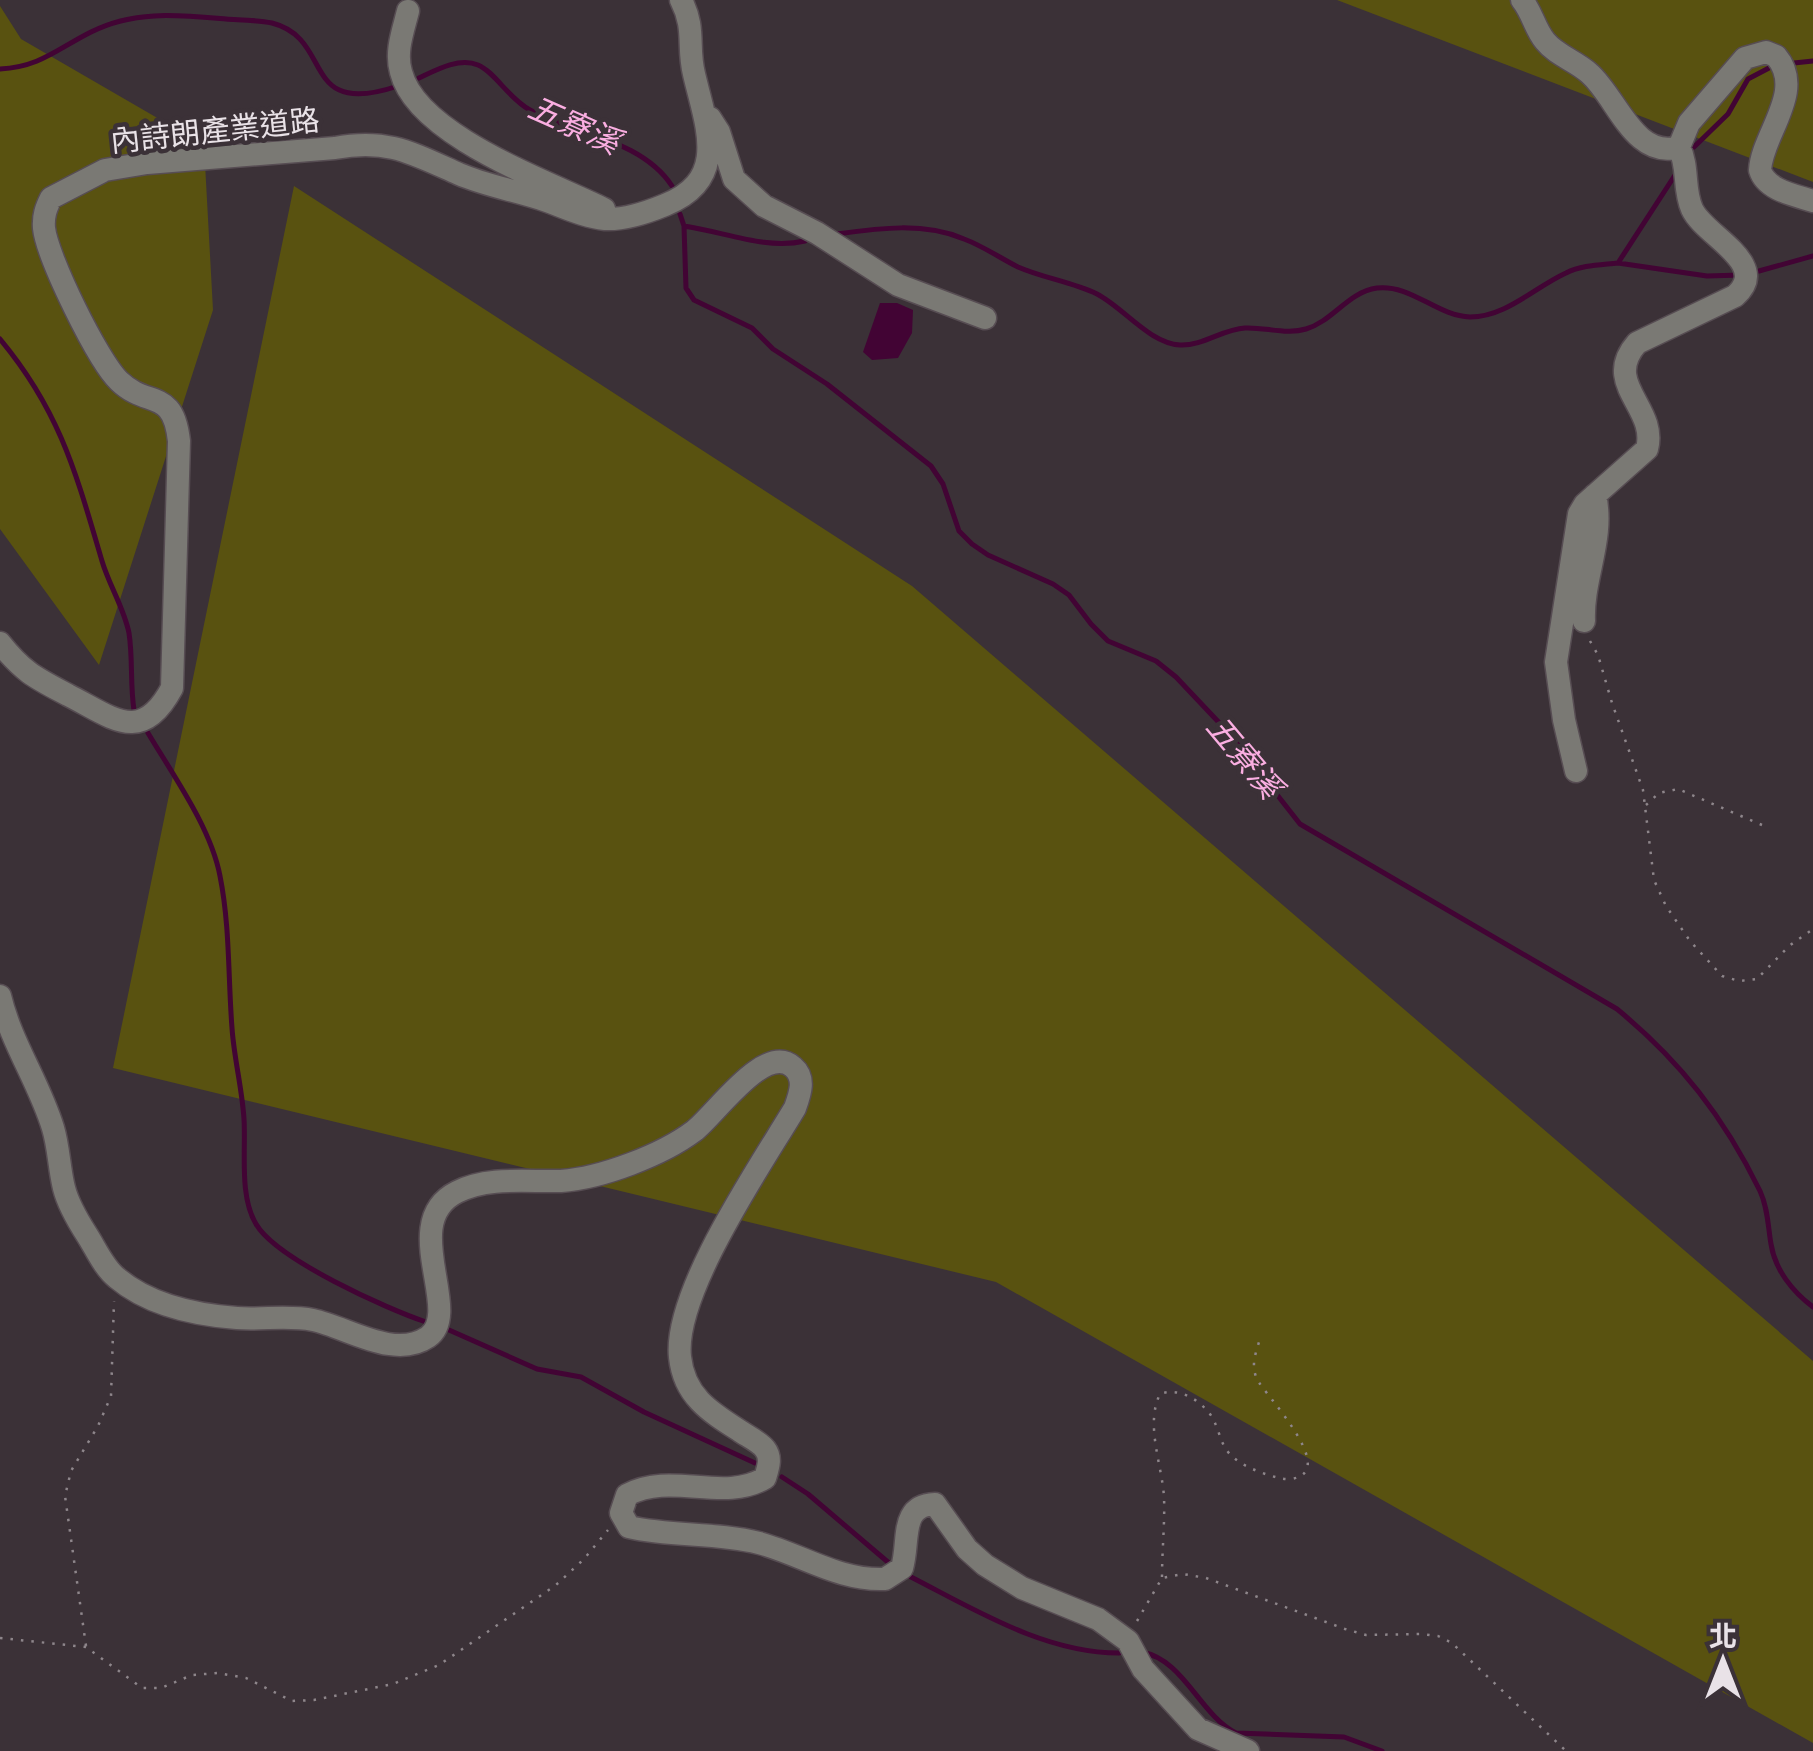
<svg xmlns="http://www.w3.org/2000/svg" width="1813" height="1751" font-family="'Archivo Narrow','Noto Sans TC',sans-serif">
	<style>
		.green { fill: #595210 }
		.water { fill: #420434 }
		.lines { fill: none; stroke-linecap: round; stroke-linejoin: round }
		.stream { stroke: #420434; stroke-width: 5 }
		.minor-casing { stroke: #574d53; stroke-width: 25 }
		.path { stroke: #8e868b; stroke-width: 2.5; stroke-dasharray: 2.5 8; stroke-linecap: butt }
		.minor { stroke: #7a7974; stroke-width: 22 }
		.labels { text-anchor: middle; stroke-width: 9; stroke-linejoin: round; paint-order: stroke }
		.street-label { font-size: 30px; fill: #e9e2e7; stroke: #3b3137 }
		.water-label { font-size: 32px; font-style: italic; fill: #faaee1; stroke: #3b3137 }
	</style>
	<rect width="100%" height="100%" fill="#3b3137"/>
	<path class="green" d="M1337,0H1813V182Z
		M0,6L21,39L204,145L213,310L99,665L0,529Z
		M294,186L912,586L1813,1361V1743L996,1282L113,1068Z"/>
	<path class="water" d="M880,303H897L913,310L912,333L898,358L872,360L863,352Z"/>
	<g class="lines">
		<path class="stream" d="M1794,63L1813,61
			M0,69C40,67 57,49 91,32C134,10 179,15 226,19C241,20 257,20 272,23C335,39 299,119 398,86
			M419,78C436,70 459,57 478,65C495,72 508,98 530,110C576,134 642,140 672,186
			M1694,147L1728,114L1748,79L1769,68
			M680,214L684,226L686,288L694,300L752,328L773,349L827,384L931,466L943,484L959,531L972,544L988,555L1053,584L1069,595L1091,624L1108,641L1156,661L1176,677L1227,731L1300,824L1617,1009C1680,1061 1724,1117 1760,1191C1768,1208 1768,1227 1771,1244C1775,1270 1793,1292 1813,1307
			M684,226C725,232 765,250 805,241
			M837,234C880,228 924,222 964,239C983,246 1000,258 1018,267C1043,278 1072,282 1097,294C1124,308 1149,343 1180,345C1203,346 1223,329 1245,328C1265,327 1287,335 1306,329C1333,321 1348,292 1377,288C1411,284 1437,316 1470,317C1506,317 1535,287 1566,273C1582,265 1600,265 1618,263L1677,172
			M1618,263L1707,276L1741,275
			M1759,271L1813,256
			M0,339C60,411 76,473 102,561C109,585 124,608 129,633C133,659 130,685 134,710
			M148,733C173,775 211,828 220,876C230,926 228,977 232,1028C234,1058 242,1088 244,1119C246,1151 239,1196 256,1224C276,1259 387,1309 426,1322
			M449,1330L537,1369L581,1377L644,1412L755,1463
			M782,1477L808,1494L889,1563
			M909,1576C974,1609 1044,1653 1119,1653
			M1141,1652C1184,1659 1199,1714 1236,1733L1344,1737L1382,1751"/>
		<g class="minor-casing">
			<path id="minor" d="M1522,0C1532,12 1535,29 1545,41C1556,55 1576,61 1589,73C1617,97 1634,160 1679,147
				M408,11C403,31 395,52 401,72C417,136 550,182 604,209
				M710,118L719,132L734,179L764,206L817,233L898,285L985,318
				M1679,147L1689,123L1745,58L1766,52L1776,56C1806,91 1762,134 1760,170C1766,190 1794,195 1813,201
				M1584,621C1582,578 1605,539 1595,495
				M0,643C24,673 36,678 68,695C112,717 141,746 172,688L179,441C173,387 148,409 119,381C98,361 47,257 44,228C43,216 46,208 51,198L105,170L147,163L335,148C387,138 412,153 459,174C487,186 518,191 547,201C566,208 585,217 605,219C624,220 648,212 665,205C730,179 706,126 694,74C687,46 696,29 681,0
				M1576,771L1564,720L1556,662L1579,514L1585,504L1647,449C1658,407 1601,384 1637,343L1735,296C1772,263 1704,236 1692,209C1683,189 1689,167 1679,147
				M0,996C11,1043 39,1082 53,1128C59,1148 59,1168 64,1188C68,1204 78,1221 87,1235C96,1249 104,1268 117,1278C149,1305 197,1315 237,1318C262,1320 288,1315 313,1320C347,1327 394,1360 428,1337C464,1312 397,1222 457,1192C488,1176 528,1182 561,1181C602,1178 662,1155 694,1131C716,1114 765,1042 793,1067C806,1078 800,1094 795,1108C761,1165 673,1293 680,1357C684,1396 710,1412 740,1431C747,1436 760,1442 765,1449C772,1458 768,1468 765,1478C723,1503 671,1471 627,1495L621,1513L629,1527C672,1537 716,1532 759,1543C803,1555 839,1581 885,1579L902,1568C910,1541 899,1505 935,1504L967,1549L985,1565L1022,1588L1098,1619L1128,1641L1143,1669L1198,1729L1248,1751"/>
		</g>
		<path class="path" d="M1590,641L1598,655L1612,703L1643,790L1654,880L1666,906L1690,941L1722,976L1739,981L1757,979L1789,946L1813,929
			M1646,805L1659,793L1678,789L1762,825
			M1162,1577C1162,1550 1165,1523 1164,1497C1162,1465 1145,1424 1160,1394C1179,1387 1201,1400 1212,1417C1219,1429 1220,1442 1228,1452C1238,1464 1254,1470 1268,1475C1276,1477 1283,1480 1291,1479C1341,1472 1264,1394 1257,1379C1251,1366 1255,1355 1259,1342
			M1137,1621L1162,1578L1183,1574L1206,1578L1345,1629L1366,1635L1422,1634L1438,1636L1452,1643L1566,1751
			M0,1638L86,1647L142,1688H161L192,1675L218,1673L246,1678L292,1701L314,1700L393,1684L439,1665L556,1585L584,1559L608,1530
			M86,1646L65,1496L71,1471L98,1426L111,1396L114,1301"/>
		<use href="#minor" class="minor"/>
	</g>
	<g class="labels">
		<g class="street-label">
			<text transform="translate(215 131) rotate(-6)" y="10">內詩朗產業道路</text>
		</g>
		<g class="water-label">
			<text transform="translate(574 125) rotate(24)" y="11">五寮溪</text>
			<text transform="translate(1244 757) rotate(50)" y="11">五寮溪</text>
		</g>
	</g>
	<g transform="translate(1723 1661)" stroke="#3b3137" stroke-width="8" paint-order="stroke">
	<path d="M0-8L18 38L0 25L-18 38Z" fill="#e9e2e7"/>
	<text y="-15" font-size="28" font-weight="bold" text-anchor="middle" fill="#e9e2e7">北</text>
	</g>
</svg>
